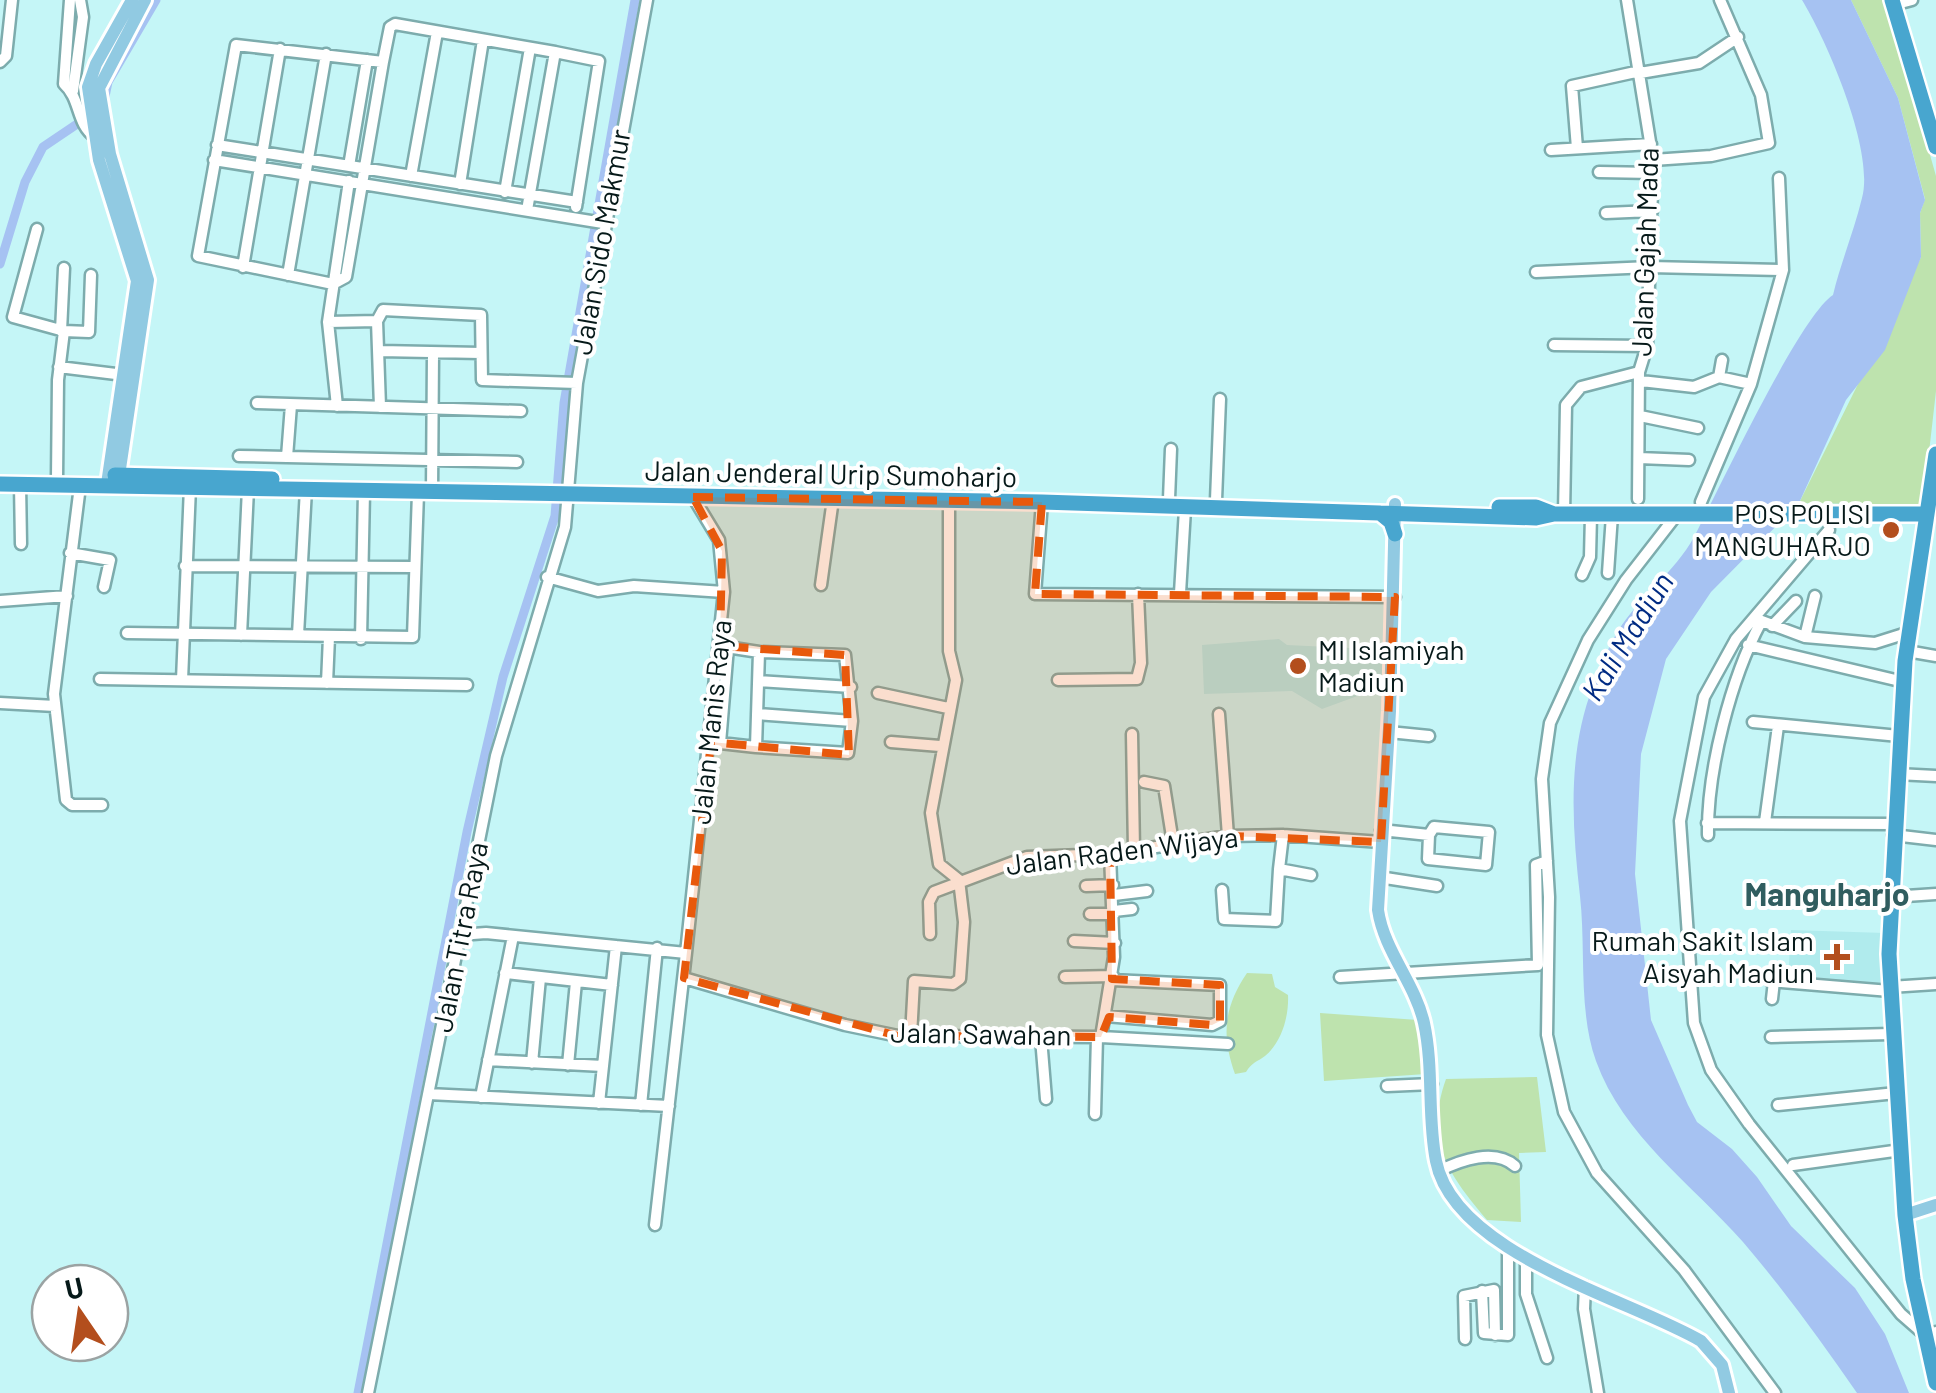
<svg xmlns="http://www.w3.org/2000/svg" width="1936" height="1393" font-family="Barlow,sans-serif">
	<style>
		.built { fill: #b0ebed }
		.green { fill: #bee3ae }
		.water { fill: #a6c2f2 }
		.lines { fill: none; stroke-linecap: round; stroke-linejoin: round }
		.canal { stroke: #a6c2f2; stroke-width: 9 }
		.minor-casing { stroke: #7dacad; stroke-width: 15 }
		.major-casing { stroke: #fff; stroke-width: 18 }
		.highway-casing { stroke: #fff; stroke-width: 20 }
		.minor { stroke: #fff; stroke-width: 10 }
		.major { stroke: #91cae2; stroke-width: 12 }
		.highway { stroke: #48a6cf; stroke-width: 15 }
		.marked { fill: #e8590c; fill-opacity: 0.2; stroke: #e8590c; stroke-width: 8; stroke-dasharray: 20 12; stroke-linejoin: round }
		.poi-dot { fill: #b34e1d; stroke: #fff; stroke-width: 4 }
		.labels { text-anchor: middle; stroke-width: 8; stroke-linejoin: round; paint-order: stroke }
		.street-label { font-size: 28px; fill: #061919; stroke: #fff }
		.poi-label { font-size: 28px; fill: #061919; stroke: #fff; text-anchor: end }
		.water-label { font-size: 30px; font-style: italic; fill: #002b83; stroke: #fff }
		.quarter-label { font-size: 32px; font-weight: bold; fill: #305d5f; stroke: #fff }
	</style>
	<rect width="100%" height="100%" fill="#c5f6f7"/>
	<path class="built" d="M1279,639L1287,645L1394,650L1393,683L1322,709L1292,691L1204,694L1202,645Z
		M1791,930L1885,933L1886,987L1788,980Z"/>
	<path class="green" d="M1851,0H1886L1936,176V391L1923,505L1799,503L1921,257L1920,213L1925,199L1898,98Z
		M1247,973L1272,974L1275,987L1288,995C1289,1016 1282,1042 1265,1056C1257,1062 1252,1062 1246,1072L1235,1074C1221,1035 1224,1007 1247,973Z
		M1320,1013L1418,1020L1426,1074L1324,1081Z
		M1537,1077L1546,1152L1519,1153L1521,1222L1487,1220C1448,1174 1424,1141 1446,1079Z"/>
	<path class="water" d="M1802,0H1851L1898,98L1925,200L1920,213L1921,257L1885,350L1846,400L1799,503L1711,592L1666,659L1641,754L1635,874L1651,1020L1688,1105L1697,1122L1732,1149L1757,1177L1791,1226L1855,1288L1885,1334L1909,1393H1857C1821,1341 1784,1290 1743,1242C1692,1184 1623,1136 1596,1061C1578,1011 1586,949 1580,896C1572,825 1567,754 1593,686C1600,668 1608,647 1618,631C1639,597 1675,572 1694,537C1718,491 1800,316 1833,295C1841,262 1854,231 1862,198C1875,151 1827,41 1802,0Z"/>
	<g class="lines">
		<path class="canal" d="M103,106L108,82L156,0
			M0,264L25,182L43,147L86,118
			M358,1393L467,832L503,677L555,516L564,403L635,0"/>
		<g class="minor-casing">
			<path id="minor" d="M70,0L64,84C81,99 76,124 95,137
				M1893,5L1912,0
				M555,52L599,61L576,207
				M0,62L6,56L12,0
				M383,62L236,45L198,256L333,284L346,277L383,62L390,27L395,24L555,52L527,210
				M1640,73L1699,63L1738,37
				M73,91L83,17L80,0
				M217,145L577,202
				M1577,148L1572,86L1640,71
				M1551,150L1651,144
				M214,160L603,223
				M1653,160L1711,156L1769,143L1761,95L1720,0
				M349,166L367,60
				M1599,172L1653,173
				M411,176L437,32
				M460,184L483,40
				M505,192L530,48
				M1606,213L1652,211
				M37,229L13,317L64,331L58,380L57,478
				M243,267L280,49
				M1536,272L1650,267L1783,270
				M288,275L326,54
				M328,322L377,321
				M61,331L64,268
				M64,331L89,332L91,275
				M1554,345L1647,346
				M380,351L481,353
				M59,367L124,375
				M1719,377L1722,360
				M1641,381L1694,387L1719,377L1751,384
				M257,403L521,411
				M291,405L287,457L517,462
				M337,406L328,322L349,181
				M380,407L377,321L383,310L481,315L482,380L577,383
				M1640,416L1698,428
				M239,456L287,457
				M1639,458L1689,460
				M20,484L21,544
				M80,486L54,694L66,800L72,805H102
				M432,492L433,353
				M1169,499L1171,449
				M1638,499L1639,372
				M1216,500L1220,399
				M949,501V651L956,680L931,813L939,864L959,880
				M1042,502L1035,594L1395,597
				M1701,502L1751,384L1783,270L1779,178
				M1564,514L1566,405L1581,387L1639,372L1647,346L1653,160L1627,0
				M1675,517L1626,580L1588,640L1550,723L1542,779L1549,897L1547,1035L1564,1112L1597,1173L1684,1270L1775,1393
				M1829,530L1736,639L1704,697L1680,821L1694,1023L1711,1070L1749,1124L1901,1314L1925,1335L1936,1332
				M70,553L110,560L104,587
				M185,566L414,567
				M1608,573L1612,515
				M1582,575L1590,557L1591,515
				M547,577L598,591L634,586L724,592
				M821,585L833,499
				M1180,593L1185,509
				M0,601L67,596
				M1759,620L1805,637L1875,643L1910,632
				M1772,626L1796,601
				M127,633L413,637L418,493
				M241,635L248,489
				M298,635L306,489
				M1805,637L1815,596
				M361,639L364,492
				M1748,645L1904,682
				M1907,651L1936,656
				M100,679L467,685
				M182,680L190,487
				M1058,680L1137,679L1141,663L1138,594
				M759,681L851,687
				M327,683L329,637
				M878,693L948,708
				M0,703L55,706
				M757,714L852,721
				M1219,714L1228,836
				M1753,722L1899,736
				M1389,732L1429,736
				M1132,734L1134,850
				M711,742L756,747L759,652L720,646
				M891,742L940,746
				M720,743L728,647
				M756,747L848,753L852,721L845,655L759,652
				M1897,774L1936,776
				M1144,782L1164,786L1173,843
				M1765,822L1778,726
				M1707,823L1894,824
				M1381,830L1429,835L1434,827L1489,832L1486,865L1428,859L1429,835
				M1283,835L1279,869L1311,875
				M1708,835C1707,770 1731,678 1761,622
				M1893,835L1936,840
				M1379,877L1437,886
				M1086,886L1113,885
				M1222,890L1224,919L1276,921L1279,869
				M1114,895L1147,891
				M1891,897L1936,894
				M1114,911L1132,909
				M1090,914H1114
				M930,934L929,902L934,892L1027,857L1110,854L1228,836L1283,835L1381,842
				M460,935L486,933L686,953L655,1225
				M1074,941L1115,943
				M686,953L724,592L719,540L693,497
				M505,973L612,985
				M1065,977L1113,976
				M1340,977L1538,965L1536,865L1547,861
				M684,978L845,1025L898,1036L1101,1037L1114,957L1110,854
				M1770,981L1890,991
				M1890,987L1936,984
				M1772,999L1774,981
				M1106,1016L1212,1025L1220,1021V985L1112,980
				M911,1036L914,981L953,984L960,979L964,922L959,880
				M1101,1037L1228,1044
				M1771,1037L1891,1034
				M1041,1038L1046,1099
				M488,1060L603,1066
				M532,1063L540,978
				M568,1065L576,982
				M1387,1086L1432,1084
				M428,1094L669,1106
				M481,1097L513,936
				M599,1103L616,946
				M641,1105L657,948
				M1778,1105L1896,1093
				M1095,1114L1097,1037
				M1793,1165L1901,1150
				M1439,1171C1461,1160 1495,1148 1515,1166
				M1526,1259V1294L1547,1358
				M1585,1286L1584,1309L1598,1393
				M1482,1291L1484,1333L1508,1335V1250
				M1465,1339L1464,1296L1494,1290L1495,1335
				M368,1393L496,756L565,527L577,383L647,0"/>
		</g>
		<g class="major-casing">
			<path id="major" d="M118,482L148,280L110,154L99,88L145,0
				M107,484L137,281L99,160L88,87L96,64L132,0
				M1395,504L1390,711L1378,910C1384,951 1415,983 1424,1023C1434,1069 1427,1116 1436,1161C1454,1254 1629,1299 1701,1341L1722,1365L1729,1393
				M1905,1215L1936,1205"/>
		</g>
		<g class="highway-casing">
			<path id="highway" d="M1892,0L1936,147
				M1936,454L1905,661L1889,954L1905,1215L1913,1279L1936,1383
				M115,475L272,479
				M0,484L1042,502L1536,518L1554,514H1926
				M1499,507H1536L1554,514
				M1380,513L1391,522L1395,534"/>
		</g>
		<use href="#minor" class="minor"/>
		<use href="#major" class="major"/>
		<use href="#highway" class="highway"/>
	</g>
	<path class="marked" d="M693,497L1042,502L1035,594L1395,597L1381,842L1228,836L1110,854L1112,979L1220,985V1021L1212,1025L1109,1017L1101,1037L898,1036L684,978L711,742L849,755L845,655L720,646L722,551Z"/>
	<g class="poi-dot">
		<circle cx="1891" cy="530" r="10"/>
		<circle cx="1298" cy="666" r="10"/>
		<path d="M1832 942h10v10h10v10h-10v10h-10v-10h-10v-10h10z"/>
	</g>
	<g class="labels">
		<g class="street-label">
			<text transform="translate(601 242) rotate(-80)" y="10">Jalan Sido Makmur</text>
			<text transform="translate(1645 252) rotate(-88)" y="10">Jalan Gajah Mada</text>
			<text transform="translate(831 474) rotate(1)" y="10">Jalan Jenderal Urip Sumoharjo</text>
			<text transform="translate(711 722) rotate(-84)" y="10">Jalan Manis Raya</text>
			<text transform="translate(1122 851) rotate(-7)" y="10">Jalan Raden Wijaya</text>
			<text transform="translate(460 937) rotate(-79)" y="10">Jalan Titra Raya</text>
			<text transform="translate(981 1034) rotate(1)" y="10">Jalan Sawahan</text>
		</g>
		<g class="poi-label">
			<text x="1871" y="524">POS POLISI<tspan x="1871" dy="32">MANGUHARJO</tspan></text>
			<text x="1318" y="660" text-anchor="start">MI Islamiyah<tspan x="1318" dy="32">Madiun</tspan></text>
			<text x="1814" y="951">Rumah Sakit Islam<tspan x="1814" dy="32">Aisyah Madiun</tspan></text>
		</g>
		<g class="water-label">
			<text transform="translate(1628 637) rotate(-58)" y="10">Kali Madiun</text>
		</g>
		<g class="quarter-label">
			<text x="1827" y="906">Manguharjo</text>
		</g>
	</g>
	<g transform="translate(80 1313) rotate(347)"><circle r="48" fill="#ffffff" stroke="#9ba3a3" stroke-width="2.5"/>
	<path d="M0-8L18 38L0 25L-18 38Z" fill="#b34e1d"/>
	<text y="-15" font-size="28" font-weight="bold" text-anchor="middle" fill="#061919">U</text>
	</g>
</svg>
